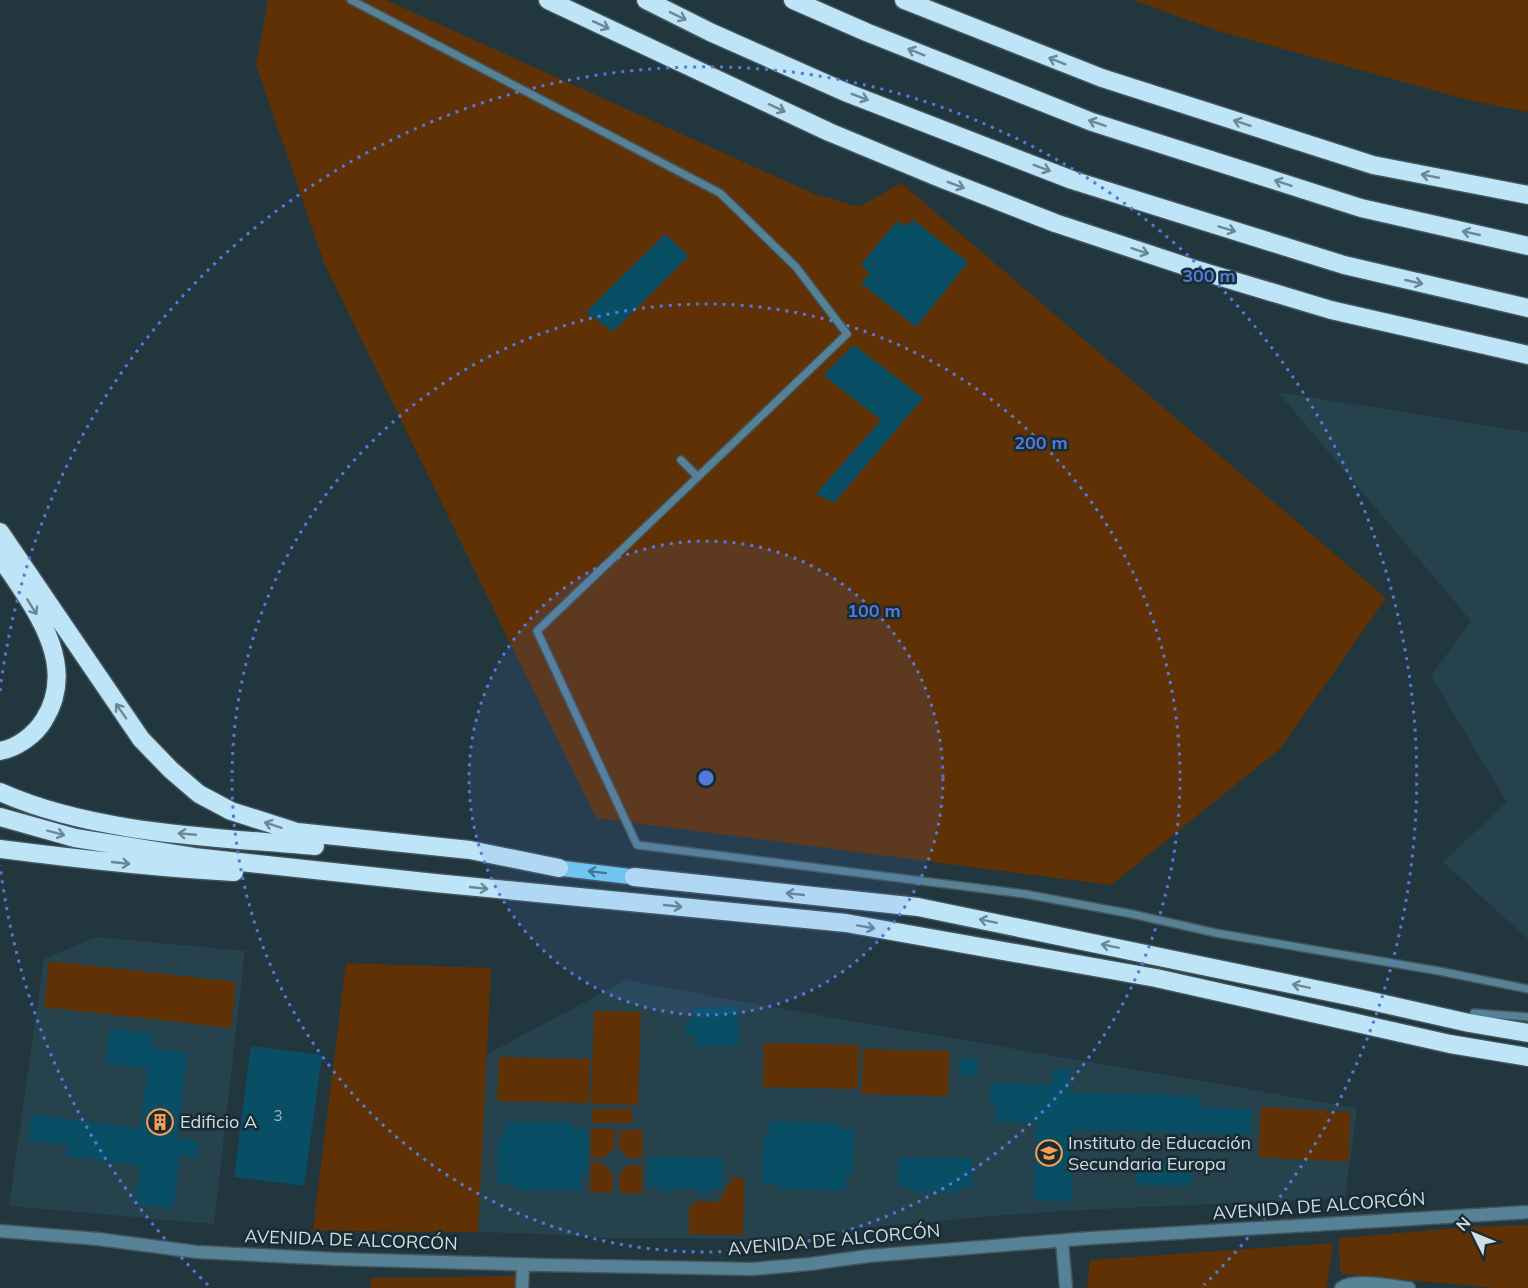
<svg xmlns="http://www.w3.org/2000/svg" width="1528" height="1288" font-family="Mulish,sans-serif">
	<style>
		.built { fill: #26424d }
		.green { fill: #5f3105 }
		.building { fill: #084e65 }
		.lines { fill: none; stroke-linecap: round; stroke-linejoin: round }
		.lane-casing { stroke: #42545c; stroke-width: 10 }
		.street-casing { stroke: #42545c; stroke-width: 15 }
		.primary-casing { stroke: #42545c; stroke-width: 18 }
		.highway-casing { stroke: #42545c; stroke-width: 21 }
		.lane { stroke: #578194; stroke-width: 7 }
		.street { stroke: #578194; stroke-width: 12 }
		.primary { stroke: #72d0f5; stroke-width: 15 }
		.highway { stroke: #bde5f7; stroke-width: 18 }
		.oneway { stroke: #6a8896 }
		.oneway2 { stroke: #40768b }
		.ring { fill: none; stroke: #5379db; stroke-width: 3; stroke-dasharray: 3 6 }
		.labels { text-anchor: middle; stroke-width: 5; stroke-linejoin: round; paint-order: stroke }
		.number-label { font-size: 15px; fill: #9fb9c3 }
		.poi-label { font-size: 18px; fill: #d1dde2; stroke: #182c34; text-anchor: start }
		.street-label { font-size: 18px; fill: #d1dde2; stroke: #182c34 }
		.centre { fill: #5379db; stroke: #182c34; stroke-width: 3 }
		.ring-label { font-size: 18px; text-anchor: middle; font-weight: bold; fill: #5379db; stroke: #182c34; stroke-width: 5; stroke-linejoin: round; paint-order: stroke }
	</style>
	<rect width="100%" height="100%" fill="#22363e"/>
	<path class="built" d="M1278,392L1528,432V939L1443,862L1507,802L1431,676L1471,621Z
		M96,937L245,951L214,1224L9,1206L44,959Z
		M626,980L743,1002L1357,1108L1345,1198L1082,1210L1006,1215L861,1228L803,1238L749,1239L686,1238H608L543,1234L478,1232L482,1057Z"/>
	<path class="green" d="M268,0H386L812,193L859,207L901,183L1386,598L1280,749L1111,885L596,818L325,265L256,65Z
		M1133,0H1528V112L1472,101L1218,31Z
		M49,961L236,982L231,1028L44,1007Z
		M346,963L491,968L478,1232L313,1231Z
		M594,1011L641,1012L638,1105L591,1104Z
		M764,1043L859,1045L858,1089L763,1087Z
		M863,1049L949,1051L948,1096L862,1094Z
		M499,1057L590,1059L589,1103L497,1101Z
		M1261,1107L1351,1112L1348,1162L1258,1157Z
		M592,1109H632V1123H592Z
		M591,1128L615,1129L614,1148L604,1158H591Z
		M620,1130H643L642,1158H628L618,1147Z
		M591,1162L604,1164L613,1174V1193L590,1192Z
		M642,1165V1194L620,1193L619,1175L627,1166Z
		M731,1177L744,1178L743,1235L689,1234V1207L697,1201L721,1202L722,1192H726V1185H731Z
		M1528,1225V1288H1495L1343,1274L1340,1271L1339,1241V1238H1342L1468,1227Z
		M1333,1243L1327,1288H1087L1090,1260Z
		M517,1276V1288H370L371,1278Z"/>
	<path class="building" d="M913,220L968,262L916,327L861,283L870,273L861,264L897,221L906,226Z
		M665,234L689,256L613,332L586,312Z
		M854,345L923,398L834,503L816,494L881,420L823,375Z
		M738,1006L739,1045L695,1047V1036H686L685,1021L694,1020L693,1008Z
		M110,1028L154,1034L152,1048L188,1053L177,1138L199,1141L197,1157L180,1155L173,1209L135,1204L140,1166L66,1156L67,1145L28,1142L31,1114L140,1128L148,1069L105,1063Z
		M251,1046L322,1055L304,1186L234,1177Z
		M960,1059H978L977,1076L959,1075Z
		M1052,1069H1070L1069,1092L1199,1096V1107L1251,1109L1250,1135L1074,1129L1071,1201L1033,1200L1036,1123L996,1122L997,1106H990V1083L1052,1085Z
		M769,1121L837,1123V1128L854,1129L853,1175H846V1191L778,1189V1184H762L763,1137L769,1138Z
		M504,1122H572V1128H588L587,1175H581V1191L514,1190V1184H497L498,1138H504Z
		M649,1156L723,1158L722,1189L711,1188V1193H697L698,1188H673V1192H661V1188L648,1187Z
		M898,1158H972V1188L959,1187V1193H947V1192H911L910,1187H898Z
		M1137,1161L1191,1162V1186L1136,1185Z"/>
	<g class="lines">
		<g class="lane-casing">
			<path id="lane" d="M351,0L720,193L796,267L847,334L537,631L637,845L1025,894L1132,914L1216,933L1439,971L1528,989
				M681,460L698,477
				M1474,1013L1528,1017"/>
		</g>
		<g class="street-casing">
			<path id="street" d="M0,1231L98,1239L197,1252L336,1259L544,1265L752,1269L810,1264L868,1256L1092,1238L1528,1212
				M1062,1241L1066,1288
				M522,1288L523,1265
				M1341,1288C1354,1278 1392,1286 1409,1288"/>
		</g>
		<g class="primary-casing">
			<path id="primary" d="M559,868L634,877"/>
		</g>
		<g class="highway-casing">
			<path id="highway" d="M548,0L829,132L940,178L1055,223L1191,268L1331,310L1528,355
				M646,0L710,32L845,92L1072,180L1344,265L1528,308
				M793,0L866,32L1092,122L1361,208L1528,246
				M904,0L1102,78L1373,165L1528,195
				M0,532L141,739L171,770L199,794L231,811L297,832L470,850L559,868
				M0,557C32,605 80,663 44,720C35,735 17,748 0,751
				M0,792C94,834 214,837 315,846
				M0,817L75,838L194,857L435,883L846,923L1156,978L1450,1044L1528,1057
				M0,849C78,859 156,868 234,872
				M634,877L918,907L1358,998L1469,1023L1528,1033"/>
		</g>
		<use href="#lane" class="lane"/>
		<use href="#street" class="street"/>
		<use href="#primary" class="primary"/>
		<use href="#highway" class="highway"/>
	</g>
	<defs><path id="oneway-shaft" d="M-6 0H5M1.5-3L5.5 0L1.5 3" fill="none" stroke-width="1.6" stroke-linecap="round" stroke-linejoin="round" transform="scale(1.5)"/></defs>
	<g class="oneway">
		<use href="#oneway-shaft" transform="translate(678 16) rotate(26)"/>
		<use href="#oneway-shaft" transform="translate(601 25) rotate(25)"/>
		<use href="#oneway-shaft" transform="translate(916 52) rotate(-158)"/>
		<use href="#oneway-shaft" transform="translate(1057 61) rotate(-158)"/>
		<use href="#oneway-shaft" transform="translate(860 97) rotate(21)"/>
		<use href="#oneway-shaft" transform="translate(777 108) rotate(25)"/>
		<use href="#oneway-shaft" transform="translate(1097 123) rotate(-161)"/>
		<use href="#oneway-shaft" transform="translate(1242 123) rotate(-162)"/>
		<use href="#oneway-shaft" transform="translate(1042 168) rotate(21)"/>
		<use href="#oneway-shaft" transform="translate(1430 176) rotate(-169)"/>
		<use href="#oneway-shaft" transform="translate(1283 183) rotate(-162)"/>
		<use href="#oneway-shaft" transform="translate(956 185) rotate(21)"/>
		<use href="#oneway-shaft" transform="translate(1227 229) rotate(17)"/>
		<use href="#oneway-shaft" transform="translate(1471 233) rotate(-167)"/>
		<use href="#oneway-shaft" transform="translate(1140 251) rotate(18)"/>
		<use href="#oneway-shaft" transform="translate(1414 282) rotate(13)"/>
		<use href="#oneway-shaft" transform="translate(32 607) rotate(58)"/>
		<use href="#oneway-shaft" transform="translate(121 711) rotate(-125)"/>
		<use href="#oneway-shaft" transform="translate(273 825) rotate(-162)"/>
		<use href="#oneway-shaft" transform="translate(56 833) rotate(15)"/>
		<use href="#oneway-shaft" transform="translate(187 834) rotate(-175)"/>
		<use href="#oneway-shaft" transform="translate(121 863) rotate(6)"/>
		<use href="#oneway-shaft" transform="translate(479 888) rotate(6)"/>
		<use href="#oneway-shaft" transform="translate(795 894) rotate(-174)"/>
		<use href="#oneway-shaft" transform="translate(673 906) rotate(6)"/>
		<use href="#oneway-shaft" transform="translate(988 921) rotate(-168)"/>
		<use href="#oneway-shaft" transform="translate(866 927) rotate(10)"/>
		<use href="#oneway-shaft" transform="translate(1110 946) rotate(-168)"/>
		<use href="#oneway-shaft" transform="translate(1301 986) rotate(-168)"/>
	</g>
	<use class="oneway2" href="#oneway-shaft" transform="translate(597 872) rotate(-173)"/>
	<circle cx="706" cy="778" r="237" fill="#5379db" fill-opacity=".12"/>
	<g class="ring">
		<circle cx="706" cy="778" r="237"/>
		<circle cx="706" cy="778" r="474"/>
		<path d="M208 1285A711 711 0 0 1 0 865M0 691A711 711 0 1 1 1204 1285"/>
	</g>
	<defs>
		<g id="building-ring" transform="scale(1.35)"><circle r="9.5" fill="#182c34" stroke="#fb9e52" stroke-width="1.5"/><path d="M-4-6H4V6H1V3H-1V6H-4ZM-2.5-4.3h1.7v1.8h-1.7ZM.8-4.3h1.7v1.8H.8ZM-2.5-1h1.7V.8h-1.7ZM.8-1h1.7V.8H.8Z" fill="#fb9e52"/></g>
		<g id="school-ring" transform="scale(1.35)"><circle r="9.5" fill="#182c34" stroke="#fb9e52" stroke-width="1.5"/><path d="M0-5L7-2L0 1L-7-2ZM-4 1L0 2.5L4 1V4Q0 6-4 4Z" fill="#fb9e52"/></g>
	</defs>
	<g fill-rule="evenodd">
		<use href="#building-ring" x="160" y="1122"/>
		<use href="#school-ring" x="1049" y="1153"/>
	</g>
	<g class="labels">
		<g class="number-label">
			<text x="278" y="1121">3</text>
		</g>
		<g class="poi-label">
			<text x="180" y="1128">Edificio A</text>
			<text x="1068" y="1149">Instituto de Educación<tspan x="1068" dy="21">Secundaria Europa</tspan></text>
		</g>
		<g class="street-label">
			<text transform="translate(1319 1206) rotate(-4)" y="6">AVENIDA DE ALCORCÓN</text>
			<text transform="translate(351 1240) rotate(2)" y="6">AVENIDA DE ALCORCÓN</text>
			<text transform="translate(834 1240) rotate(-5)" y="6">AVENIDA DE ALCORCÓN</text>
		</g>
	</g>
	<circle cx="706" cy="778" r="9" class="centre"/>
	<g class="ring-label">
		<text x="1209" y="282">300 m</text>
		<text x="1041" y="449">200 m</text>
		<text x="874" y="617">100 m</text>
	</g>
	<g transform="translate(1474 1234) rotate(313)" stroke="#182c34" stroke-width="4.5" paint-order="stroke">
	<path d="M0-4.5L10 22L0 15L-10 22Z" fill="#d1dde2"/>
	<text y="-9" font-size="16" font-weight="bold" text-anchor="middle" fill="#d1dde2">N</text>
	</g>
</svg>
